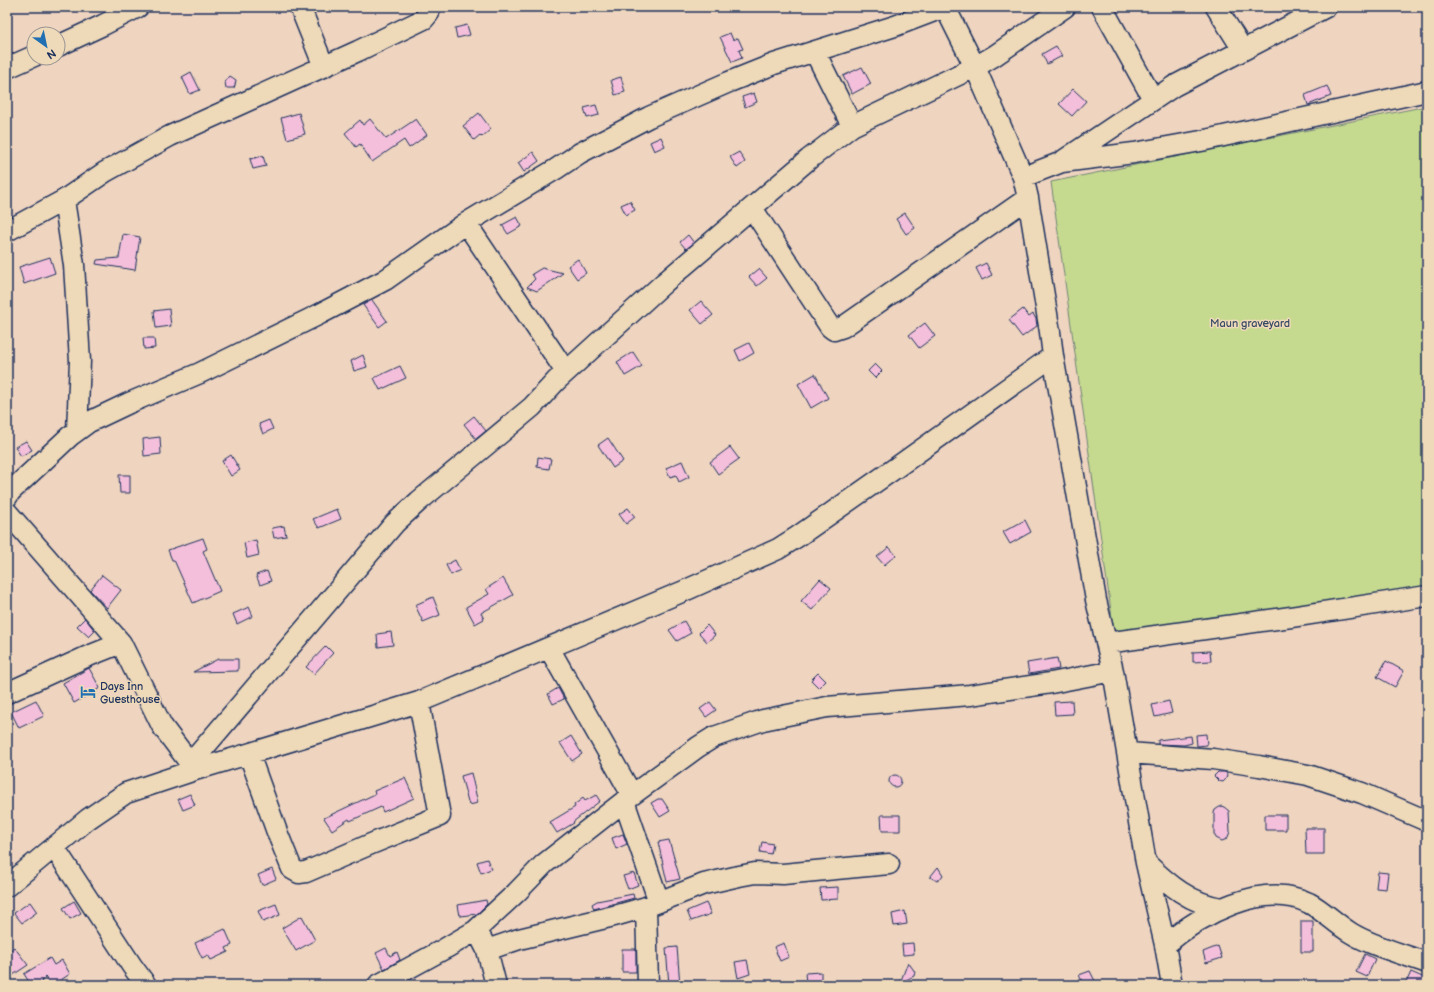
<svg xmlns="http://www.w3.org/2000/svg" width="1434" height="992" font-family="'Balsamiq Sans',sans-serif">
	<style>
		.green { fill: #c6da8f; stroke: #708476 }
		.building { fill: #f4bfda; stroke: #1b2f5e }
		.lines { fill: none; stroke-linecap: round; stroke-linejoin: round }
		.minor-casing { stroke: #1b2f5e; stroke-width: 23 }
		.minor { stroke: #eed9b8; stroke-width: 20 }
		.labels { text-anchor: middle; stroke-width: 3; stroke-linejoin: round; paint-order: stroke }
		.park-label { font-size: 11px; fill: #354965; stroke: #eed9b8 }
		.poi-label { font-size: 11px; fill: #1b2f5e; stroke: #eed9b8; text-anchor: start }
	</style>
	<rect width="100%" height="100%" fill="#efd4bf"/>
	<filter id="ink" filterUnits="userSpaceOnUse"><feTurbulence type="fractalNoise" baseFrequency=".025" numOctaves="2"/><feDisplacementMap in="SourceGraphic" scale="8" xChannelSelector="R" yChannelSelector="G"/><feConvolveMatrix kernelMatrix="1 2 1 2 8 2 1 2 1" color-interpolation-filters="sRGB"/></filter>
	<g filter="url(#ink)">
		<path class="green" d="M1427,106V592L1115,639L1051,182Z"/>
		<path class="building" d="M467,25L470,35L457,38L455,28Z
			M730,33L733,40L738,38L743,49L739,50L742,58L732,62L720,37Z
			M1056,46L1062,56L1047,64L1042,54Z
			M862,67L871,84L852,94L843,76Z
			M191,72L200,90L190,94L182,77Z
			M230,76L236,80L235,85L234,88H226L225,82Z
			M621,77L625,92L615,95L611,80Z
			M1327,86L1331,96L1308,105L1305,95Z
			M1073,89L1086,101L1072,116L1059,104Z
			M754,93L757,102L745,107L742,97Z
			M596,105L599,115L587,118L584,108Z
			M299,113L305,134L287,139L281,118Z
			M479,113L491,129L482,137L480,135L474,140L463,126Z
			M370,119L386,139L416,119L427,135L409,148L404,140L372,162L360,144L356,147L345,133L360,120L363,125Z
			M661,137L665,146L654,151L650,142Z
			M533,152L539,161L524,172L518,163Z
			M739,152L745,162L737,168L730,157Z
			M263,156L266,166L253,169L250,159Z
			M630,201L635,210L626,215L621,205Z
			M905,213L915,228L906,234L896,219Z
			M517,217L522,226L508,234L502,225Z
			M123,234L140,237L135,270L96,264L97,260L119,258Z
			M688,235L694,243L686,249L680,242Z
			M50,257L55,273L24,284L19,267Z
			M578,259L586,273L577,279L568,266Z
			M986,263L992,275L982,280L976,268Z
			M542,268L563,273L537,291L527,287L535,279L532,274Z
			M759,269L767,278L757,286L749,277Z
			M372,300L387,321L379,327L363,305Z
			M701,301L713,315L702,324L690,310Z
			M169,309L171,326L156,328L154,311Z
			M1023,309L1029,317L1033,314L1036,319L1037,326L1022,337L1009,320Z
			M925,323L935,336L919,348L909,335Z
			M143,338H154L155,348L144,349Z
			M749,343L754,353L740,361L735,350Z
			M633,352L642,366L625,376L617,362Z
			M363,355L367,367L354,371L351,361Z
			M875,364L882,371L875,378L868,371Z
			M400,366L406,378L380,390L374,378Z
			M815,374L828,398L811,408L798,384Z
			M474,416L486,431L476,439L464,424Z
			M269,420L273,429L263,434L259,424Z
			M160,437L161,454L144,456L143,439Z
			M608,438L623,461L613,468L598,445Z
			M26,441L32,450L21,456L15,447Z
			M730,447L739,459L718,474L710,462Z
			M231,455L240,470L231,476L222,461Z
			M538,457L551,459L549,469L537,467Z
			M682,461L689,477L679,482L676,475L670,477L666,468Z
			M119,475H130V493H120Z
			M628,508L635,517L626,524L619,514Z
			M337,509L341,519L319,528L313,519Z
			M1025,520L1031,532L1010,544L1003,532Z
			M284,526L286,536L274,538L272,528Z
			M203,538L207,549L203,551L220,591L193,603L174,560H172L168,550Z
			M256,540L259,555L247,558L244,543Z
			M889,547L896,555L884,565L877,557Z
			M455,560L460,570L451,575L446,565Z
			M267,571L271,581L260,585L256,575Z
			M102,575L121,590L107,608L90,590Z
			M503,578L513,595L481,613L484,619L475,624L466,607L489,594L486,589Z
			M820,579L831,588L812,610L801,601Z
			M433,597L440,615L423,622L415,605Z
			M249,607L253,616L237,624L233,614Z
			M85,618L95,631L89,637L77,626Z
			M684,621L691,633L677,641L669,630Z
			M707,625L715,635L707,642L699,633Z
			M391,632L393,645L378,647L377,634Z
			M326,646L333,653L314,674L306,667Z
			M1210,651L1211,661L1193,662V652Z
			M1057,658L1059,669L1029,674L1027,663Z
			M218,659H238V671L193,672Z
			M1386,661L1404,671L1395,687L1377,677Z
			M89,668L100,688L74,703L63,683Z
			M818,673L826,681L819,688L811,680Z
			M558,688L564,699L553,704L548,694Z
			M36,700L44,716L19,728L11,712Z
			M1072,701L1073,714L1055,715L1054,702Z
			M1169,701L1172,713L1155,717L1152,705Z
			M710,702L716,710L706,717L700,709Z
			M1206,734L1207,745L1197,746L1196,735Z
			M571,736L582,754L572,761L560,743Z
			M1191,736L1192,743L1184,745L1158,744V740Z
			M1218,772H1225L1227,774L1226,779L1223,782L1219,781L1214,776Z
			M471,773L478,803L469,805L461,776Z
			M889 781a6 6 0 1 1 12 0a6 6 0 1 1-12 0Z
			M405,778L414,798L383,812L381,807L350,821L349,819L332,830L324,818L375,794L374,791Z
			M190,794L195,805L183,810L178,799Z
			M596,795L600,801L573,822L574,823L557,833L550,822L575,807L574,805L583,798L585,801Z
			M658,799H662L670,811L660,817L651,803Z
			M1221,806L1224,807L1229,811L1230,832L1227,839L1222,841L1216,838L1214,834V813L1215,810Z
			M881,815H900V831H882Z
			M1265,815H1286V830H1265Z
			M1305,828H1324V854H1306Z
			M623,834L627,844L616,849L612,838Z
			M669,840L680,879L667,882L658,842Z
			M762,842L773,844L771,854L760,852Z
			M487,859L491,869L481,873L477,862Z
			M938,867L943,875L940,879L937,881L930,877Z
			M272,869L276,879L262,885L258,875Z
			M1378,872L1388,873L1386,889L1376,888Z
			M634,873L638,885L628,889L623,876Z
			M838,887V899L821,900L820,888Z
			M633,894L634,898L594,909L592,904L597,901Z
			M486,900L487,904L477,914L460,916L458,905Z
			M74,901L81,913L70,919L63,908Z
			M30,902L37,912L22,923L14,913Z
			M706,903L711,914L691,921L687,911Z
			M276,904L280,915L263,922L258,911Z
			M905,911L907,924L894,926L892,914Z
			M302,916L315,940L296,951L282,928Z
			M1301,921H1313V952H1301Z
			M225,929L232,945L226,948L228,952L211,960L208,955L202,958L195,943Z
			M784,943L789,957L780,961L774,947Z
			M913,943L914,954L903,955L902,944Z
			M1218,946L1222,958L1206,963L1203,952Z
			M14,947L28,965L13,975L7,967V953Z
			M677,947L680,985H669L666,948Z
			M386,948L390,956L397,952L400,960L384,969L376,953Z
			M622,949H636V972H622Z
			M1365,954L1375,959L1367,977L1356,972Z
			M50,958L54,965L62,960L70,974L53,985H51L46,977L38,985H31L24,974Z
			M747,960L750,974L738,978L735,962Z
			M908,962L915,972L914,976L900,983Z
			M1090,971L1095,981L1084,985L1079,975Z
			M821,972V982L806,983L805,973Z
			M1411,972L1427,979V985H1405Z"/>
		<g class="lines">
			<g class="minor-casing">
				<path id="minor" d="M300,7L324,67
					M945,7L975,67L1023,177L1028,198L1050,332L1053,356L1096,600L1113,671L1146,863L1165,945L1172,985
					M1102,7L1153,99
					M1216,7L1243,50
					M58,46L103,25L138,7
					M815,52L852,126
					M7,68L34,56
					M1064,160L1174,86L1326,7
					M1023,177L1062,162L1134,153L1201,141L1427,91
					M64,200L74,265L80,361L77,431
					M752,208L830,327L834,330L843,327L1028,198
					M466,223L566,372
					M7,231L64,200L105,172L170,136L358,51L424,19L429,13V7
					M7,497L10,492L70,436L89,422L129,403L200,373L320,314L385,280L466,223L556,169L580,153L649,117L729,82L774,64L895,26L945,7
					M7,512L82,598L121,643L162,726L195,770
					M1106,643L1291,617L1427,596
					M549,648L632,795
					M7,693L86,657L121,643
					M1128,753L1213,759L1259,766L1308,775L1362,793L1427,821
					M249,754L277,832L292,869L299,873L306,872L371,844L440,816L419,702
					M191,763L395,523L419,501L532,407L556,381L665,282L809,159L852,126L975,67L994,56L1065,7
					M624,801L659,902
					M54,847L132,966L146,985
					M1146,863C1168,884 1191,904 1222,908
					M7,886L88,819L126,793L195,770L419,702L684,591L778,549L797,537L897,467L1053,356
					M646,907L648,985
					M481,938L487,950L496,985
					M1165,945C1200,915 1262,880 1309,903C1324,911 1336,924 1351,933C1372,946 1403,954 1427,963
					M487,950L519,939L618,915L646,907L704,884L739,876L755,873L783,874L889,864
					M378,985L446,948L475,931L516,893L544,864L632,795L698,747L714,737L763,720L827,707L970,695L1051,683L1113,671"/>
			</g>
			<use href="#minor" class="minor"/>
		</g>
	</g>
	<defs>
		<g id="hotel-bare" transform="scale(1.2)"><path d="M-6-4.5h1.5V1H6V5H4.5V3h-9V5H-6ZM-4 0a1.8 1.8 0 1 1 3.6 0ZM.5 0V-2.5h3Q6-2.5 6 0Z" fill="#1f6fb2" stroke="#eed9b8" stroke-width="2.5" paint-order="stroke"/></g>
	</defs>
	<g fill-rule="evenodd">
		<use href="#hotel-bare" x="88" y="692"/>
	</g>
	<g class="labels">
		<g class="park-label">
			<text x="1250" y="327">Maun graveyard</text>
		</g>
		<g class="poi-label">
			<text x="100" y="690">Days Inn<tspan x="100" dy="13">Guesthouse</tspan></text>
		</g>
	</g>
	<rect width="1434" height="992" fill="none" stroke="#eed9b8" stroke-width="24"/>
	<rect x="12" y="12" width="1410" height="968" fill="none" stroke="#1b2f5e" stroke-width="1.5" filter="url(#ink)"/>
	<g transform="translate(46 46) rotate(147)"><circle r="19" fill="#eed9b8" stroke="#9a9594"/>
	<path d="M0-3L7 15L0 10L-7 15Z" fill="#1f6fb2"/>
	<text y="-6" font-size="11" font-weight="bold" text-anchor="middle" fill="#1b2f5e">N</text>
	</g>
</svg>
